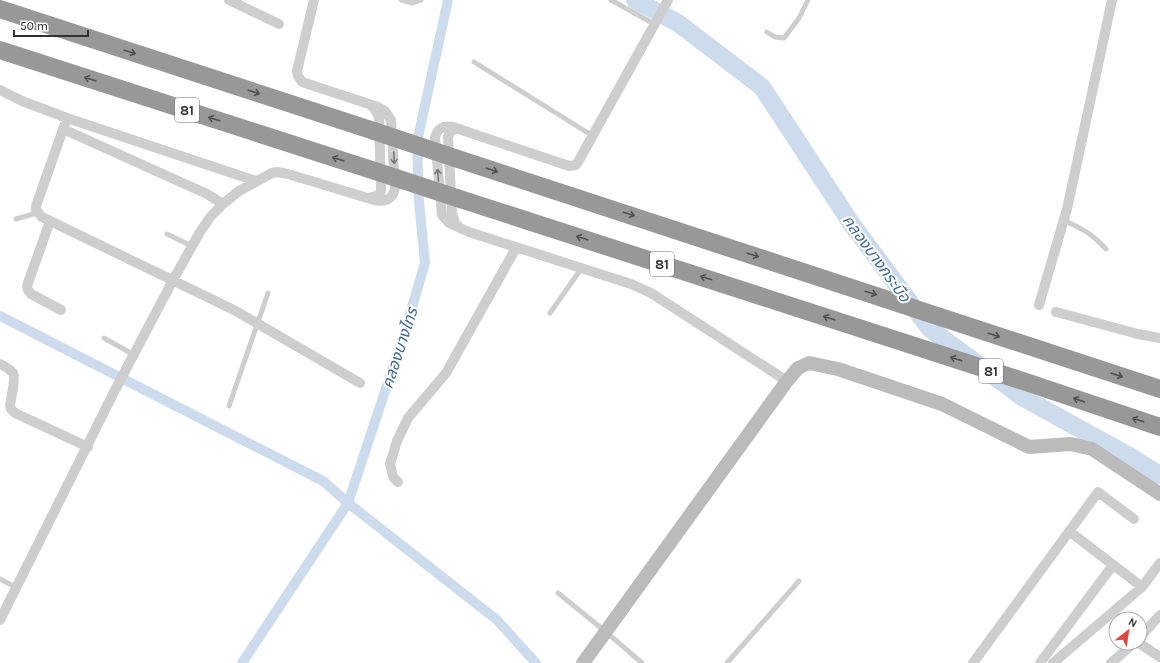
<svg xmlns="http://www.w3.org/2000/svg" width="1160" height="663" font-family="Karla,'Noto Sans Thai',sans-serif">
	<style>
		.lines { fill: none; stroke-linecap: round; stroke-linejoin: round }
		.canal { stroke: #cddcec; stroke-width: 10 }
		.river { stroke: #cddcec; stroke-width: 18 }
		.lane { stroke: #cecece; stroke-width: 5 }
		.street { stroke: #cecece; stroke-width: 10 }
		.secondary { stroke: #bbb; stroke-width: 14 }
		.highway { stroke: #989898; stroke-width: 18 }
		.highway-bridge { stroke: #989898; stroke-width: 18 }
		.oneway { stroke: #505050 }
		.oneway2 { stroke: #787878 }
		.labels { text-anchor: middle; stroke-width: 4; stroke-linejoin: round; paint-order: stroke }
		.shield { fill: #fff; stroke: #6f6f6f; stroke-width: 1 }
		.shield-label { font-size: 14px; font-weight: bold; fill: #313131 }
		.water-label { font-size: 16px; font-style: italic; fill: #416991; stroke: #fff }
	</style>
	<rect width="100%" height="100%" fill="#fff"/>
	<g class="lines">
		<path class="canal" d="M0,316L323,481L348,503L497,620L536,663
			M242,663L348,503L405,331L425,263L419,201L417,142L448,0"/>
		<path class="river" d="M635,0L678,23L762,87L851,223L929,328L1022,397L1131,457L1160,475"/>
		<path class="lane" d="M401,0L413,3L421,0
			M611,0L654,24
			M767,32L775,37L784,38L799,18L808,0
			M474,62L593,136
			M16,219L37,213
			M1063,220C1083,229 1091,233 1106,249
			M167,234L192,246
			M550,313L581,269
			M104,338L134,355
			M229,406L268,293
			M0,579L17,588
			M558,593L605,631L642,663
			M727,663L799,581"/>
		<path class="street" d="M229,0L279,24
			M668,0L578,162L576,165L569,166L453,127C444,125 437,128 435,138L442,215L449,223L469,232L631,284L651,293L787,381
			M0,90L22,101L67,118L256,181
			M67,118L36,206V210L42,217L234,310L360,383
			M63,129L207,194L223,204
			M458,129L451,130L448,137L452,213L455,223L460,228
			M367,198C373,197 380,197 381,190L379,117L376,111L371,105
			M50,221L27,286L28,290L31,294L61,310
			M1039,305L1067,209L1112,0
			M1056,312L1138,334L1160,338
			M0,364C4,366 10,369 13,373C16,379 11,398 10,405L11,409L15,413L88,447
			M398,482L393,477L390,464L397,441L408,418L446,373L516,248
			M1069,531L1142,587
			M0,620L114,392L173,280L200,232L211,216L223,204L239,191L272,173L277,172L288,174L374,200C385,202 393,200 395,188L391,120L385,111L378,107L302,82L298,76L297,71L314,0
			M1140,637L1160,615
			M1139,643L1160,657
			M973,663L1098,492L1134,519
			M1040,663L1113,565
			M1053,663L1142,587L1160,563
			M1111,663L1134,643"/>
		<path class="secondary" d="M583,663L787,381L798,368L809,363L838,369L942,404L1029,447L1071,444L1092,449L1160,494"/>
		<path class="highway" d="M0,9L374,131
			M0,50L375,171
			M455,158L1160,389
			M457,198L1029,383L1160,427"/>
		<path class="highway-bridge" d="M374,131L455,158
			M375,171L457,198"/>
	</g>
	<defs><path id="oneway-shaft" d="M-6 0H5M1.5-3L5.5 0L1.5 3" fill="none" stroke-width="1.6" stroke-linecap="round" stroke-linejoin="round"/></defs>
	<g class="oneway">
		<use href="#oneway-shaft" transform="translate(130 52) rotate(18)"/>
		<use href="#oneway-shaft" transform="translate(90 79) rotate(-162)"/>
		<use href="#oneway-shaft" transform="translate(254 92) rotate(18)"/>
		<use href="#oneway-shaft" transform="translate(214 119) rotate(-162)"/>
		<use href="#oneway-shaft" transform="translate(338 159) rotate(-162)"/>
		<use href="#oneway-shaft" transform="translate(492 170) rotate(18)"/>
		<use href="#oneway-shaft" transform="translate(629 214) rotate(18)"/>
		<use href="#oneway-shaft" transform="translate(582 238) rotate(-162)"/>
		<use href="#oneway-shaft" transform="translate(753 255) rotate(18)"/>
		<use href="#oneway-shaft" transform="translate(706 278) rotate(-162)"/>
		<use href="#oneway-shaft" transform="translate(871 293) rotate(18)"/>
		<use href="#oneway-shaft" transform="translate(829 318) rotate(-162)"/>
		<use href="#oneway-shaft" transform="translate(994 335) rotate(18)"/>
		<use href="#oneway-shaft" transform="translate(956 359) rotate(-162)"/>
		<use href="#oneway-shaft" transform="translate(1117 375) rotate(18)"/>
		<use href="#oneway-shaft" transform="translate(1079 400) rotate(-161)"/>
		<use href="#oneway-shaft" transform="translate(1138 420) rotate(-162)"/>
	</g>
	<g class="oneway2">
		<use href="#oneway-shaft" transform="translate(394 158) rotate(87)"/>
		<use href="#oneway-shaft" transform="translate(438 175) rotate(-94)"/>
	</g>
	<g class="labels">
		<g class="shield">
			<rect x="175" y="98" width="24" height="24" rx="3"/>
			<rect x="650" y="252" width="24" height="24" rx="3"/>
			<rect x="979" y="359" width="24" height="24" rx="3"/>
		</g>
		<g class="shield-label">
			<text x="187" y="115">81</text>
			<text x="662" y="269">81</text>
			<text x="991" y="376">81</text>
		</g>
		<g class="water-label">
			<text transform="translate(877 258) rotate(54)" y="6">คลองบางกระบือ</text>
			<text transform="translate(399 348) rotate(-72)" y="6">คลองบางไทร</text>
		</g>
	</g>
	<g transform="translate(1128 631) rotate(30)"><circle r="19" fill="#ffffff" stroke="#adadad"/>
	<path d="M0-3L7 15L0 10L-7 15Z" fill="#df443d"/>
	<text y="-6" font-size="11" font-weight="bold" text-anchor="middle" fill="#313131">N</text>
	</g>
	<path d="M14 30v6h74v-6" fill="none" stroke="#313131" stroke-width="2"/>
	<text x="20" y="30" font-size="12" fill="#313131" stroke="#ffffff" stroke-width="3" paint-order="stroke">50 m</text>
</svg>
